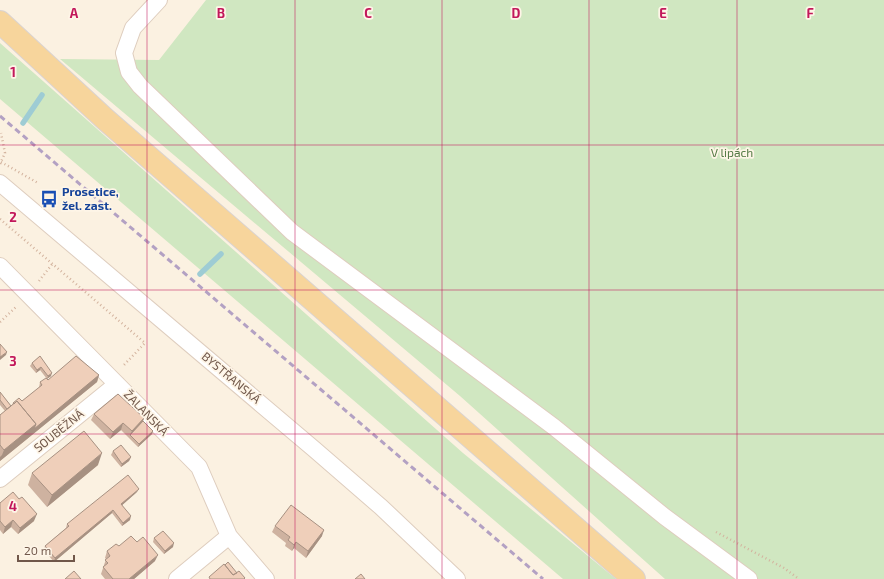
<svg xmlns="http://www.w3.org/2000/svg" width="884" height="579" font-family="'Exo 2',sans-serif">
	<style>
		.green { fill: #d0e7c1 }
		.lines { fill: none; stroke-linecap: round; stroke-linejoin: round }
		.stream { stroke: #9eccd4; stroke-width: 5.5 }
		.minor-casing { stroke: #decdbe; stroke-width: 18 }
		.primary-casing { stroke: #dad3d0; stroke-width: 24 }
		.path { stroke: #d3b39e; stroke-width: 2.5; stroke-dasharray: 1 3; stroke-linecap: butt }
		.minor { stroke: #fff; stroke-width: 16 }
		.primary { stroke: #f7d59c; stroke-width: 22 }
		.rail { stroke: #b3a1c3; stroke-width: 3; stroke-dasharray: 6 4; stroke-linecap: butt }
		.wall { fill: #ceb2a0 }
		.shaded-wall { fill: #a79182 }
		.building { fill: #efcfba; stroke: #a79182 }
		.grid { fill: none; stroke: #c2185b; stroke-width: 1; stroke-opacity: 0.55 }
		.labels { text-anchor: middle; stroke-width: 3.5; stroke-linejoin: round; paint-order: stroke }
		.park-label { font-size: 12px; fill: #557b45; stroke: #fef5e7 }
		.transit-label { font-size: 12px; font-weight: bold; fill: #164399; stroke: #fef5e7; text-anchor: start }
		.street-label { font-size: 12px; fill: #70574a; stroke: #fef5e7 }
		.grid-label { font-size: 13px; text-anchor: middle; font-weight: bold; fill: #c2185b; stroke: #fef5e7; stroke-width: 3.5; stroke-linejoin: round; paint-order: stroke }
	</style>
	<rect width="100%" height="100%" fill="#fbf1e1"/>
	<path class="green" d="M206,0H884V579H665L460,396L60,59L159,60Z
		M0,43L463,453L616,579H563L0,99Z"/>
	<g class="lines">
		<path class="stream" d="M23,123L42,95
			M200,274L221,254"/>
		<g class="minor-casing">
			<path id="minor" d="M159,0L133,28L124,53L129,72L140,86L292,232L554,427L665,517L749,579
				M0,183L314,449L381,507L457,579
				M0,266L199,467L229,536L266,579
				M0,479L117,384
				M177,579L229,536"/>
		</g>
		<g class="primary-casing">
			<path id="primary" d="M0,22L105,119L634,579"/>
		</g>
		<path class="path" d="M1,162L38,183
			M0,164L5,153L1,133
			M0,219L145,343L123,366
			M39,281L53,263
			M0,322L17,306
			M716,532L784,568L799,579"/>
		<use href="#minor" class="minor"/>
		<use href="#primary" class="primary"/>
		<path class="rail" d="M0,116L543,579"/>
	</g>
	<path class="wall" d="M40,356L51,376L47,379L40,370L36,373L30,366L32,363Z
		M99,375L97,382L0,461V415L5,411L0,405V392L11,406L13,403L22,401L39,388L40,382L48,380Z
		M94,414L144,418L143,421L153,431L152,434L138,447L121,430L110,439L91,420Z
		M113,451L131,457L129,461L121,467L111,455Z
		M98,465L47,507L28,485L32,473Z
		M137,492L122,505L130,520L122,526L112,513L54,562L44,550L45,546L66,528L67,524Z
		M0,503L34,521L18,534L11,527L3,534L0,530Z
		M275,526L322,536L306,558L294,548L292,551L285,546L286,543L272,532Z
		M154,538L173,547L164,554L153,542Z
		M137,542L155,561L134,579H105L101,574L106,559L105,558L107,551L119,546Z"/>
	<path class="shaded-wall" d="M7,352L6,355L0,360V357Z
		M41,367L40,370L36,373L37,370Z
		M52,373L51,376L47,379L48,376Z
		M99,375L97,382L0,461V457L2,455L4,450L36,424Z
		M144,418L142,424L130,435L132,431Z
		M123,423L121,430L110,439L113,432Z
		M153,431L152,434L138,447L139,444Z
		M102,453L98,465L47,507L52,495Z
		M131,457L129,461L121,467L122,464Z
		M139,489L137,492L120,507L121,504Z
		M113,510L112,513L54,562L55,558Z
		M37,514L34,521L18,534L20,528Z
		M131,516L130,520L122,526L123,523Z
		M13,520L11,527L3,534L5,527Z
		M324,530L322,536L306,558L308,551Z
		M296,542L294,548L292,551L294,545Z
		M174,543L173,547L164,554L165,551Z
		M158,555L155,561L134,579H129Z"/>
	<path class="building" d="M0,344L7,352L0,357Z
		M40,356L52,373L48,376L41,367L37,370L32,363Z
		M76,356L99,375L34,429L36,424L17,401L14,404L13,403L19,398L22,401L42,385L40,382L46,378L48,380Z
		M0,392L11,406L7,409L0,400Z
		M118,394L144,418L132,431L123,423L113,432L94,414Z
		M17,401L36,424L4,450L0,445V415Z
		M143,421L153,431L139,444L130,435Z
		M84,431L102,453L52,495L32,473Z
		M121,445L131,457L122,464L113,451Z
		M128,475L139,489L121,504L131,516L123,523L113,510L55,558L45,546L69,526L67,524Z
		M13,492L19,499L22,497L37,514L20,528L13,520L5,527L0,521V503Z
		M291,505L324,530L308,551L296,542L294,545L288,540L290,537L275,526Z
		M163,531L174,543L165,551L154,538Z
		M131,536L137,542L143,537L158,555L129,579H113L103,567L108,563L105,560L110,556L107,551L116,544L119,546Z
		M228,562L237,573L233,575L225,565Z
		M224,564L233,575L239,571L245,578L244,579H210L209,577Z
		M74,571L81,579H65Z
		M361,574L365,579H355Z"/>
	<path class="grid" d="M147,0V579M295,0V579M442,0V579M589,0V579M737,0V579M0,145H884M0,290H884M0,434H884"/>
	<defs>
		<g id="bus-bare" transform="scale(1.38)"><path d="M-5-6H5V4H4V6H2V4H-2V6H-4V4H-5ZM-3.5-4V0h7V-4ZM-3.5 1.2v1.5H-2V1.2ZM2 1.2v1.5H3.5V1.2Z" fill="#1a4fb4" stroke="#fef5e7" stroke-width="2.5" paint-order="stroke"/></g>
	</defs>
	<g fill-rule="evenodd">
		<use href="#bus-bare" x="49" y="199"/>
	</g>
	<g class="labels">
		<g class="park-label">
			<text x="732" y="157">V lipách</text>
		</g>
		<g class="transit-label">
			<text x="62" y="196">Prosetice,<tspan x="62" dy="14">žel. zast.</tspan></text>
		</g>
		<g class="street-label">
			<text transform="translate(231 378) rotate(40)" y="4">BYSTŘANSKÁ</text>
			<text transform="translate(146 413) rotate(46)" y="4">ŽALANSKÁ</text>
			<text transform="translate(59 431) rotate(-39)" y="4">SOUBĚŽNÁ</text>
		</g>
	</g>
	<g class="grid-label">
		<text x="74" y="18">A</text>
		<text x="221" y="18">B</text>
		<text x="368" y="18">C</text>
		<text x="516" y="18">D</text>
		<text x="663" y="18">E</text>
		<text x="810" y="18">F</text>
		<text x="13" y="77">1</text>
		<text x="13" y="222">2</text>
		<text x="13" y="366">3</text>
		<text x="13" y="511">4</text>
	</g>
	<path d="M18 555v6h56v-6" fill="none" stroke="#70574a" stroke-width="2"/>
	<text x="24" y="555" font-size="12" fill="#70574a" stroke="#fef5e7" stroke-width="3" paint-order="stroke">20 m</text>
</svg>
